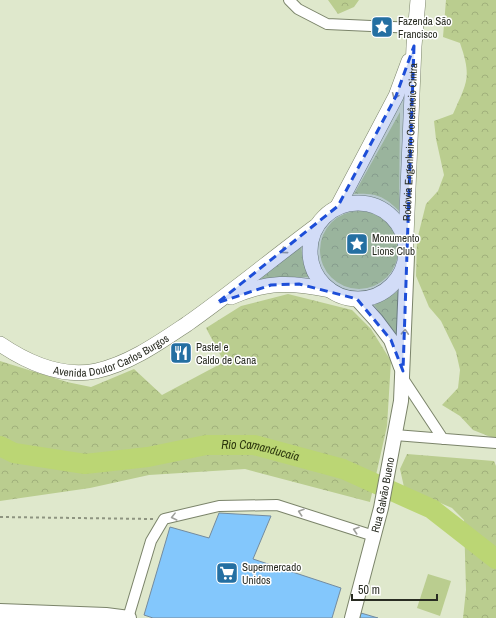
<svg xmlns="http://www.w3.org/2000/svg" width="496" height="618" font-family="'Archivo Narrow',sans-serif">
	<style>
		.forest { fill: url(#forest-crowns) }
		.pitch { fill: #bacd8f }
		.lines { fill: none; stroke-linecap: round; stroke-linejoin: round }
		.river { stroke: #bbd674; stroke-width: 20 }
		.building { fill: #83c7fc; stroke: #748b9e }
		.street-casing { stroke: #7b846a; stroke-width: 12 }
		.secondary-casing { stroke: #7b846a; stroke-width: 16 }
		.primary-casing { stroke: #7b846a; stroke-width: 16 }
		.path { stroke: #8e9480; stroke-width: 2; stroke-dasharray: 3 3; stroke-linecap: butt }
		.street { stroke: #fff; stroke-width: 10 }
		.secondary { stroke: #fff; stroke-width: 14 }
		.primary { stroke: #fff; stroke-width: 15 }
		.oneway { stroke: #9fa09c }
		.marked { fill: #1d4ed8; fill-opacity: 0.2; stroke: #1d4ed8; stroke-width: 3; stroke-dasharray: 8 5; stroke-linejoin: round }
		.labels { text-anchor: middle; stroke-width: 3; stroke-linejoin: round; paint-order: stroke }
		.poi-label { font-size: 11px; fill: #292c22; stroke: #fff; text-anchor: start }
		.street-label { font-size: 11px; fill: #292c22; stroke: #fff }
		.water-label { font-size: 12px; font-style: italic; fill: #2c360d; stroke: #fff }
	</style>
	<defs>
		<pattern id="forest-crowns" width="20" height="18" patternUnits="userSpaceOnUse"><rect width="20" height="18" fill="#bacd8f"/><path d="M2 6a3 3 0 1 1 6 0M12 15a3 3 0 1 1 6 0" fill="none" stroke="#a0b07b"/></pattern>
	</defs>
	<rect width="100%" height="100%" fill="#dfe8cc"/>
	<path class="forest" d="M328,0H359L354,7L338,14Z
		M446,0H496V439L473,430L460,416L442,405L458,388L460,370L456,352L441,321L429,307L416,276L417,240L426,204L438,191L444,175L436,139L434,121L453,114C467,82 472,78 460,43L443,37Z
		M400,112L399,211C384,196 376,193 354,194Z
		M320 250a39 39 0 1 1 78 0a39 39 0 1 1-78 0Z
		M301,243L303,262L311,277L257,279Z
		M400,290V340L374,305Z
		M288,294L352,310L371,329L391,361L387,426L370,502L245,469L149,475L90,488L0,501V361L67,382L91,387L134,369L162,395L224,362L206,328L241,306Z
		M407,454L494,461L496,466V618H463L466,590L464,520L452,508L404,487L400,469Z"/>
	<path class="pitch" d="M428,574L451,581L440,616L417,608Z"/>
	<g class="lines">
		<path class="river" id="s1" d="M0,446L14,453L85,464L148,457L206,445H254L343,469L432,509L496,559"/>
	</g>
	<path class="building" d="M219,513L271,516L253,559L341,588L332,618H153L144,615L170,527L209,538Z
		M361,613L378,618H360Z"/>
	<g class="lines">
		<g class="street-casing">
			<path id="street" d="M289,0L298,9L327,24L415,28
				M402,377L443,439
				M395,435L496,443
				M128,618L151,541L164,519L219,506L277,505L374,536"/>
		</g>
		<g class="secondary-casing">
			<g id="secondary">
				<path d="M357,299L376,320L391,340L401,367"/>
				<path d="M0,611L106,615L129,618"/>
				<path id="s2" d="M352,618L381,508L401,401L407,256"/>
			</g>
		</g>
		<g class="primary-casing">
			<g id="primary">
				<circle cx="358" cy="251" r="48"/>
				<path d="M338,206L396,96L409,61"/>
				<path id="s3" d="M406,236L414,46L418,0"/>
				<path d="M231,297C268,281 291,282 330,290"/>
				<path id="s4" d="M0,344C28,363 61,378 96,371C129,364 160,342 187,324C231,293 272,259 315,227"/>
			</g>
		</g>
		<path class="path" d="M0,517L153,519"/>
		<use href="#street" class="street"/>
		<use href="#secondary" class="secondary"/>
		<use href="#primary" class="primary"/>
	</g>
	<defs><path id="oneway-chevron" d="M-2-3.5L2.5 0L-2 3.5" fill="none" stroke-width="1.6" stroke-linecap="round" stroke-linejoin="round"/></defs>
	<g class="oneway">
		<use href="#oneway-chevron" transform="translate(395 96) rotate(113)"/>
		<use href="#oneway-chevron" transform="translate(284 251) rotate(143)"/>
		<use href="#oneway-chevron" transform="translate(405 332) rotate(-87)"/>
		<use href="#oneway-chevron" transform="translate(301 512) rotate(-162)"/>
		<use href="#oneway-chevron" transform="translate(174 517) rotate(166)"/>
		<use href="#oneway-chevron" transform="translate(356 530) rotate(-162)"/>
	</g>
	<path class="marked" d="M414,46L403,371L391,340L357,299L299,284L271,285L217,303L338,206L396,96Z"/>
	<defs>
		<g id="sight-square" transform="scale(1.15)"><rect x="-9" y="-9" width="18" height="18" rx="4" fill="#246fa2" stroke="#fff"/><path d="M0-6L1.8-2.2L6-1.7L2.9 1.2L3.7 5.4L0 3.3L-3.7 5.4L-2.9 1.2L-6-1.7L-1.8-2.2Z" fill="#fff"/></g>
		<g id="restaurant-square" transform="scale(1.15)"><rect x="-9" y="-9" width="18" height="18" rx="4" fill="#246fa2" stroke="#fff"/><path d="M-5-6h1v4h1v-4h1v4h1v-4h1v5L-1.5 .5V6h-2V.5L-5-1ZM5-6V6H3V1.5H1.5Q1.5-4 5-6Z" fill="#fff"/></g>
		<g id="supermarket-square" transform="scale(1.15)"><rect x="-9" y="-9" width="18" height="18" rx="4" fill="#246fa2" stroke="#fff"/><path d="M-6-5.5h2.5l.6 2H6L4.5 2H-2.5L-4.4-4H-6ZM-1.5 3.2a1.3 1.3 0 1 0 .1 0ZM3 3.2a1.3 1.3 0 1 0 .1 0Z" fill="#fff"/></g>
	</defs>
	<g fill-rule="evenodd">
		<use href="#sight-square" x="382" y="27"/>
		<use href="#sight-square" x="357" y="244"/>
		<use href="#restaurant-square" x="181" y="353"/>
		<use href="#supermarket-square" x="227" y="573"/>
	</g>
	<g class="labels">
		<g class="poi-label">
			<text x="398" y="25">Fazenda São<tspan x="398" dy="13">Francisco</tspan></text>
			<text x="372" y="242">Monumento<tspan x="372" dy="13">Lions Club</tspan></text>
			<text x="196" y="351">Pastel e<tspan x="196" dy="13">Caldo de Cana</tspan></text>
			<text x="242" y="571">Supermercado<tspan x="242" dy="13">Unidos</tspan></text>
		</g>
		<g class="street-label">
			<text dy="4" stroke="none"><textPath href="#s3" startOffset="94">Rodovia Engenheiro Constâncio Cintra</textPath></text>
			<text dy="4" stroke="none"><textPath href="#s4" startOffset="121">Avenida Doutor Carlos Burgos</textPath></text>
			<text dy="4" stroke="none"><textPath href="#s2" startOffset="127">Rua Galvão Bueno</textPath></text>
		</g>
		<g class="water-label">
			<text dy="4" stroke="none"><textPath href="#s1" startOffset="265">Rio Camanducaia</textPath></text>
		</g>
	</g>
	<path d="M352 594v6h85v-6" fill="none" stroke="#292c22" stroke-width="2"/>
	<text x="358" y="594" font-size="12" fill="#292c22" stroke="#ffffff" stroke-width="3" paint-order="stroke">50 m</text>
</svg>
